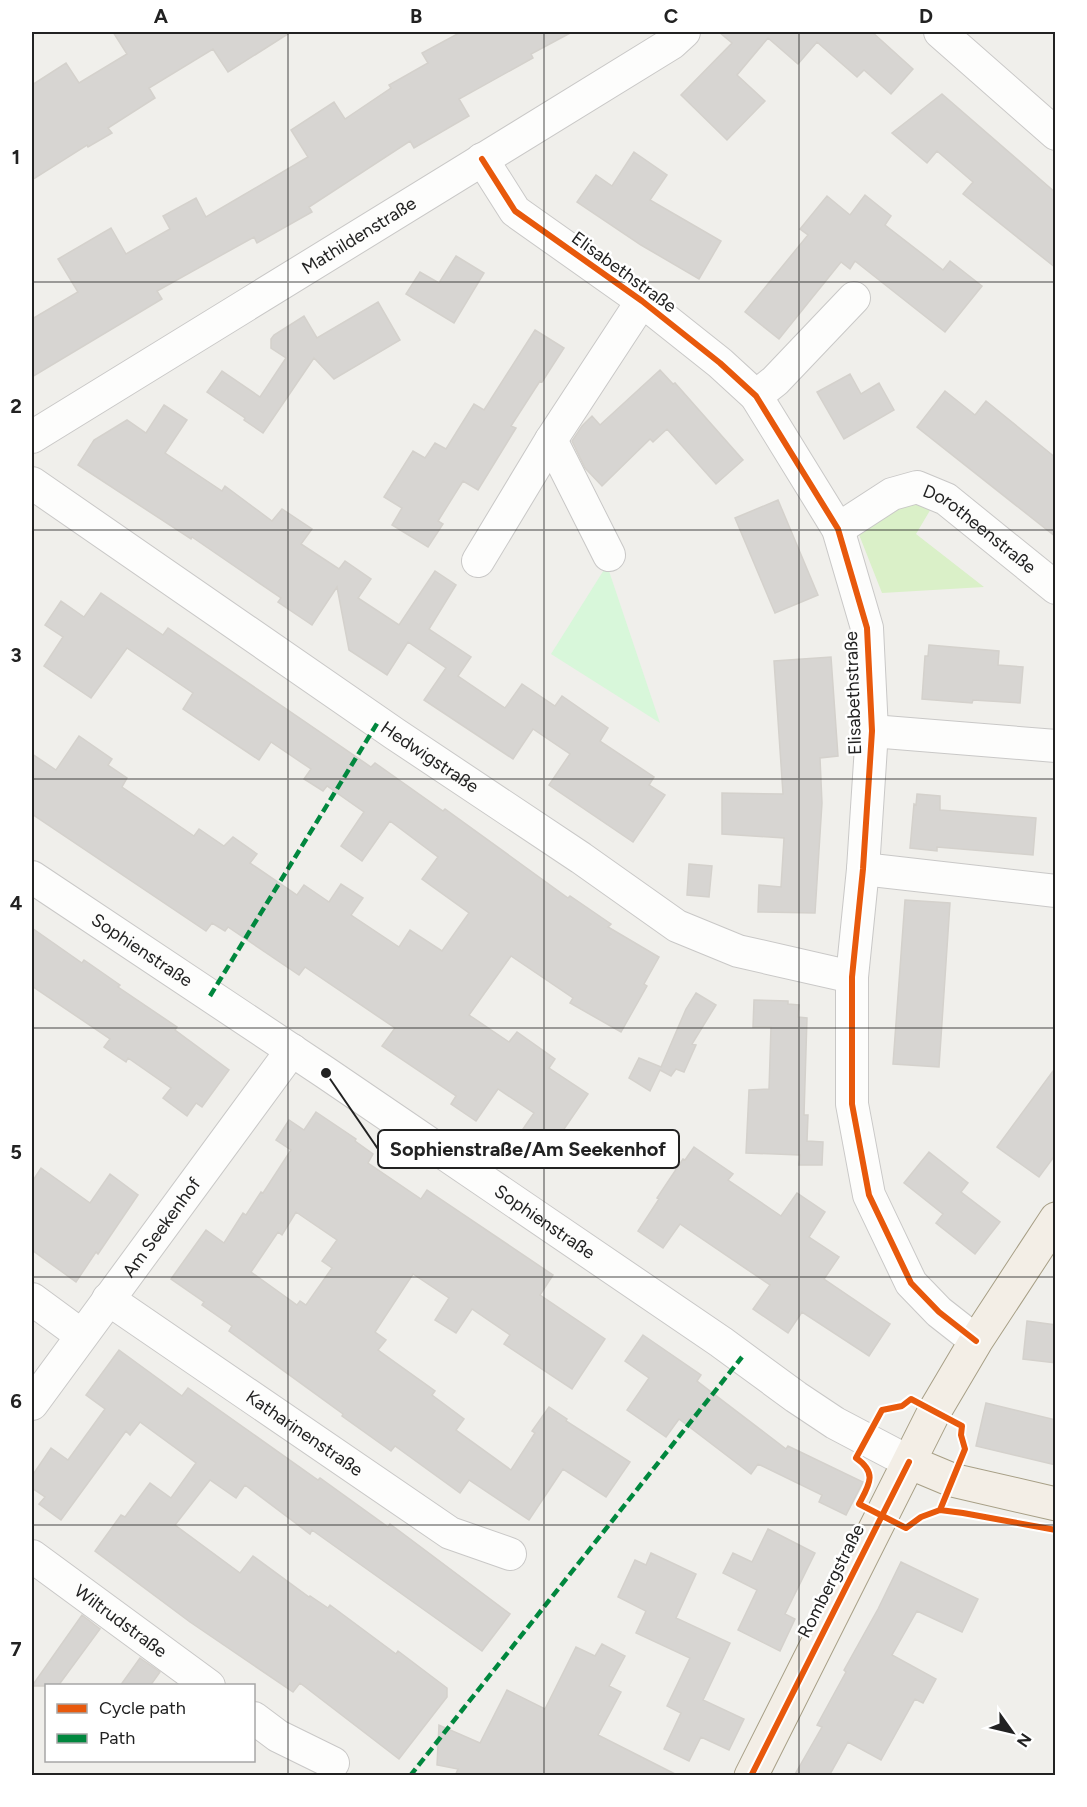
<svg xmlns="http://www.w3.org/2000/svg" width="1087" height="1807" font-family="Figtree,sans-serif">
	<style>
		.grass { fill: #daf0c8 }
		.park { fill: #d8f7da }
		.building { fill: #d7d5d2; stroke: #d4d1cc; stroke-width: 1.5; fill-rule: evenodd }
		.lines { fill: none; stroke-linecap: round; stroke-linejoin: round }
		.minor-casing { stroke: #c9c8c7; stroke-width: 34 }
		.major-casing { stroke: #a79f86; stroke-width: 35 }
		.minor { stroke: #fdfdfc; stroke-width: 32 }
		.major { stroke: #f3eee6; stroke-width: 33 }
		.quiet { stroke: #00873e; stroke-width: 4.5; stroke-dasharray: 9 4.5; stroke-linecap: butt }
		.cycleway-casing { stroke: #fff; stroke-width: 10 }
		.cycleway { stroke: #e8590c; stroke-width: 6 }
		.grid { fill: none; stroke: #222; stroke-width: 1.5; stroke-opacity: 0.55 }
		.labels { text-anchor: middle; stroke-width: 5; stroke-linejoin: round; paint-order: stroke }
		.street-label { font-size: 18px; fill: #222; stroke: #fff }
		.leader { fill: none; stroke: #222; stroke-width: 2 }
		.callout-dot { fill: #222; stroke: #fff; stroke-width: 2 }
		.callout { fill: #fff; stroke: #222; stroke-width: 2 }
		.callout-label { font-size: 20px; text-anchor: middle; font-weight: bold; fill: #222 }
		.neatline { fill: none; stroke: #222; stroke-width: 2 }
		.grid-label { font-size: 20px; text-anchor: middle; font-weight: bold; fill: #222 }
	</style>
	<rect width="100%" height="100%" fill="#f0efeb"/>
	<path class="grass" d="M907,501L932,507L916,534L984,587L882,593L858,532Z"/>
	<path class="park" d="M607,565L660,723L551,654Z"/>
	<path class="building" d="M113,32H291L228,72L213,49L149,88L155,98L108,128L112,133L88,147L87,145L32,180V85L66,63L79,83L127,54Z
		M461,32H572L531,54L533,58L459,99L469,116L414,148L410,141L309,207L312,212L257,243L254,237L157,291L162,299L32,377V319L78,292L58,259L111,228L126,254L170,229L163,216L196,198L206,217L308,157L291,130L334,102L345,119L391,88L389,85L428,63L422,53Z
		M719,32H872L913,69L891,94L864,70L857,77L817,42L798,64L768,38L737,75L765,101L727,140L681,95L732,43Z
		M942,94L1056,193V268L963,194L973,182L937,151L927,163L892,133Z
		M634,152L667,175L650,200L721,241L699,279L641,245L577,202L596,175L612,186Z
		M865,195L891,216L885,225L943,270L950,261L982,286L945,332L855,261L850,269L841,262L779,339L745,312L808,235L800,229L827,196L850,215Z
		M456,256L484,273L454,323L406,294L420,272L439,283Z
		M378,302L400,340L334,379L314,358L263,433L244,420L245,418L207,392L222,371L260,397L286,358L271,348V339L274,335L304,316L317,338Z
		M535,330L564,348L542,382L540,381L511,426L516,428L478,490L463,481L438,521L443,524L428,547L392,525L402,508L384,497L413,451L425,458L435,443L446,449L474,404L484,410Z
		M660,370L673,384L675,383L743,460L716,484L667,429L653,442L650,439L602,486L585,468L572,441L582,426L592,416L600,425Z
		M850,374L861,394L879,383L894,410L844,439L817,392Z
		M945,391L975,415L986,401L1056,458V537L917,427Z
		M164,405L187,420L165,453L222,491L225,486L272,521L282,509L312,529L301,544L339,569L345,561L371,579L358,598L399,625L435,571L456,585L429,629L471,657L458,676L505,708L522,684L555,706L562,696L608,728L600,741L654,777L649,785L665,795L633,842L549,785L570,754L533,729L513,759L424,700L446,668L408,642L387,675L349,650L337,587L312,625L278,602L281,598L192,537L191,539L78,465L94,440L127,420L146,433Z
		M778,500L818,595L775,613L735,518Z
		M101,593L163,635L168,628L371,767L375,763L443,811L445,809L568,898L570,896L611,924L608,927L659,957L644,984L647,986L621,1032L570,1003L573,998L511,956L469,1015L509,1042L517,1032L555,1059L549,1068L588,1094L562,1132L573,1139L556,1165L542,1156L537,1163L512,1145L534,1113L498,1089L476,1121L451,1104L456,1096L382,1046L395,1028L305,967L299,975L228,927L225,931L212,923L206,931L32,814V754L56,770L79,736L112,759L108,765L127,778L122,787L194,836L199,829L224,846L233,837L257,854L250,863L297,895L304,885L329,902L341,884L363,898L351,915L399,947L410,930L442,951L469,913L422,879L438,857L390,821L362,861L341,846L364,812L327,786L323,791L304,779L311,769L271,742L259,760L183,709L193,693L127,648L91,698L44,666L63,637L45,625L61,601L84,617Z
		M929,645L999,651L998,665L1023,667L1020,703L973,700L972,703L922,699L925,656H928Z
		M831,657L838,756L820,758L822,803L815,913L758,912L759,885L781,887L784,838L722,834V793L783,794L774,661Z
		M917,794L940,796V810L1036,818L1033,855L937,847V851L910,848L914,804L916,805Z
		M689,864L712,866L709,897L687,895Z
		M905,900L950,903L939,1067L893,1064Z
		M32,928L82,963L84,960L120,985L118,987L177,1027L175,1030L229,1070L202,1107L196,1103L187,1116L163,1098L171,1088L128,1058L126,1062L104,1047L110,1039L32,986Z
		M696,993L716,1005L692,1044L696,1045L684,1072L676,1069L671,1076L660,1070L650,1091L629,1078L639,1058L661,1067L686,1009Z
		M754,1000L788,1001V1004L799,1005L798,1017L807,1018L804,1115H808L807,1141L823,1142L822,1165H799L800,1155L746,1153L749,1090L769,1089L771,1027H753Z
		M1056,1067V1154L1039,1177L997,1147Z
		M316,1112L356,1139L355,1141L373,1154L368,1163L421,1199L427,1190L553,1275L540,1295L605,1339L572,1389L504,1344L510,1335L472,1309L456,1333L435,1320L449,1298L413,1274L375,1332L386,1340L378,1350L435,1391L432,1395L464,1419L456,1430L511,1470L535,1433L532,1431L549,1407L567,1419L566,1421L630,1462L606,1497L563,1469L529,1520L469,1480L460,1493L395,1446L391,1451L342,1416L343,1414L229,1331L232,1326L202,1305L204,1302L171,1279L206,1230L224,1243L243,1213L246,1215L261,1192L263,1193L291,1150L276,1140L289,1120L304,1130ZM296,1212L337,1240L322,1261L332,1268L306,1305L300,1301L297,1305L251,1272L278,1232L282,1235Z
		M694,1147L733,1174L728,1180L781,1216L797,1193L825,1212L809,1237L839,1257L824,1279L890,1324L869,1356L802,1312L788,1333L753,1309L770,1285L680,1224L663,1248L638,1231L659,1199L657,1198L683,1159L685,1160Z
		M929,1152L968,1183L961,1192L1000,1222L975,1254L936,1223L943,1214L904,1183Z
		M41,1168L90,1203L110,1174L138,1195L98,1254L96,1252L76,1282L32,1250V1182Z
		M1027,1321L1056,1325V1363L1023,1359Z
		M643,1335L701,1375L697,1381L786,1449L788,1446L863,1482L846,1515L819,1502L822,1495L758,1464L751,1474L679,1419L666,1437L627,1410L649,1378L625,1361Z
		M119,1350L182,1396L188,1388L318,1480L320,1478L388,1527L390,1524L510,1614L482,1651L312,1530L310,1534L245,1485L236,1498L210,1480L175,1525L240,1573L253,1556L309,1597L310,1596L328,1608L330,1605L396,1654L398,1651L447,1688V1697L399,1759L300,1683L293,1692L190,1622L95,1551L121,1515L125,1517L150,1483L171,1498L196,1463L140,1422L130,1435L126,1431L61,1520L39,1504L45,1497L32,1488V1476L51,1448L68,1460L105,1409L86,1395Z
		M986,1403L1056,1420V1465L976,1446Z
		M768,1529L815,1553L785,1614L795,1619L780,1651L738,1630L757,1590L723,1573L733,1553L752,1562Z
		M651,1553L696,1574L676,1618L730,1643L703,1700L744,1719L729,1750L701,1737L689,1761L664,1749L681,1713L667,1706L690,1658L636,1633L646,1611L618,1597L635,1560L646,1565Z
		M901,1562L978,1599L962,1632L917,1611L892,1655L936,1679L923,1703L915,1699L881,1760L848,1742L829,1776H794L822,1727L817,1725L846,1672L844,1670L878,1609Z
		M82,1615L100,1629L58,1686H32Z
		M602,1644L625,1656L609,1686L621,1692L598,1735L679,1776H455L458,1769L437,1765L439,1725L480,1743L507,1690L545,1709L576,1647L595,1656Z
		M140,1658L160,1672L150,1686H120Z"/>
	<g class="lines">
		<g class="minor-casing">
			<g id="minor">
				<path d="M940,32L1056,134"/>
				<path d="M482,159L515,211L642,301L720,363L756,396L838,529L867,628L872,731L863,869L852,977V1104L869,1195L911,1283L939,1312L976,1341"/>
				<path d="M756,396L775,381L854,298"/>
				<path id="s1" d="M32,437L672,43L684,32"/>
				<path d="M551,440L609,555"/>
				<path id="s2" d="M32,483L395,734L581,858L677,926L738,951L852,977"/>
				<path id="s3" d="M838,529L892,494L917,487L946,499L1056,588"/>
				<path d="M478,561L551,440L642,301"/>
				<path d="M872,731L1056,746"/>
				<path d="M863,869L1056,891"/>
				<path id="s4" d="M32,877L326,1073L721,1342L796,1397L835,1423L909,1462"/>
				<path d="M32,1299L81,1335"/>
				<path id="s5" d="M108,1299L450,1533L510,1554"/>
				<path id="s6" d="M32,1404L292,1050"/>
				<path id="s7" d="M32,1556L209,1686"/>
				<path d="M254,1718L278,1736L333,1763"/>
			</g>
		</g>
		<g class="major-casing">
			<path id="major" d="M909,1462L952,1480L1056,1504
				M751,1776L934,1412L976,1341L1056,1219"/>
		</g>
		<use href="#minor" class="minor"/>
		<use href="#major" class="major"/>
		<path class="quiet" d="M210,996L378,722
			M410,1776L742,1357"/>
		<g class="cycleway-casing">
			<path id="cycleway" d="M482,159L515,211L642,301L720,363L756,396L838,529L867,628L872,731L863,869L852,977V1104L869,1195L911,1283L939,1312L976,1341
				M911,1399L962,1426L961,1435L965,1449L940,1510L921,1517L906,1528L859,1504C869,1485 878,1473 856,1458L882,1410L902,1406Z
				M940,1510L963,1513L1056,1530
				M751,1776L909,1462"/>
		</g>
		<use href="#cycleway" class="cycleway"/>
	</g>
	<path class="grid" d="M288,32V1776M544,32V1776M799,32V1776M32,282H1056M32,530H1056M32,779H1056M32,1028H1056M32,1277H1056M32,1525H1056"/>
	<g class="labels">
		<g class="street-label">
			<text dy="6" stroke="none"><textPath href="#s1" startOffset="384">Mathildenstraße</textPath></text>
			<text transform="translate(624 272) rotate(36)" y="6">Elisabethstraße</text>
			<text dy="6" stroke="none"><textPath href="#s3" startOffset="166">Dorotheenstraße</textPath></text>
			<text transform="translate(853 693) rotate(-92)" y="6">Elisabethstraße</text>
			<text dy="6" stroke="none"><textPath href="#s2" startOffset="483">Hedwigstraße</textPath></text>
			<text dy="6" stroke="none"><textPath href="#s4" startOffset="132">Sophienstraße</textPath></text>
			<text dy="6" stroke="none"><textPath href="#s4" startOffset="618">Sophienstraße</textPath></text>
			<text dy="6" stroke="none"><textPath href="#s6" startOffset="219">Am Seekenhof</textPath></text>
			<text dy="6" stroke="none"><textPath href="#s5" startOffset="238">Katharinenstraße</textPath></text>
			<text transform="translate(831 1581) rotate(-63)" y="6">Rombergstraße</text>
			<text dy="6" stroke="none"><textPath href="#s7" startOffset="110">Wiltrudstraße</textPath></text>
		</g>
	</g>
	<path class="leader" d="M326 1073L378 1149"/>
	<circle class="callout-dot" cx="326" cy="1073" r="6"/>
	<rect class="callout" x="378" y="1130" width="301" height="38" rx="6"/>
	<g class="callout-label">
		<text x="528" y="1156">Sophienstraße/Am Seekenhof</text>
	</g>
	<rect width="1087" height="1807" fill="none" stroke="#ffffff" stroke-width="66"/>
	<rect x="45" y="1684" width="210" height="78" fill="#ffffff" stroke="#a7a7a7" stroke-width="1.5"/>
	<rect x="57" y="1704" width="30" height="9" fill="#e8590c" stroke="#a7a7a7" stroke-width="1.5"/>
	<text x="99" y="1714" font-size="18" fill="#222222">Cycle path</text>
	<rect x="57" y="1734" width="30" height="9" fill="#00873e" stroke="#a7a7a7" stroke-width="1.5"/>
	<text x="99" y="1744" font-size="18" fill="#222222">Path</text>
	<g transform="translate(1012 1732) rotate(124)" stroke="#ffffff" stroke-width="4.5" paint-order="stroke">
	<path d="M0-4.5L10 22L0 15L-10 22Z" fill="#222222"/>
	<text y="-9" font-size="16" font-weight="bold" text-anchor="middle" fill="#222222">N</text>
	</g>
	<rect x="33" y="33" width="1021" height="1741" class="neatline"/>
	<g class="grid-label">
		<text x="161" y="23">A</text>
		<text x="416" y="23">B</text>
		<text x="671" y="23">C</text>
		<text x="926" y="23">D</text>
		<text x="16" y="164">1</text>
		<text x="16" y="413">2</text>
		<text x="16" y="662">3</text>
		<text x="16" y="910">4</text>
		<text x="16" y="1159">5</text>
		<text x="16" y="1408">6</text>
		<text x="16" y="1656">7</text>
	</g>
</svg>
